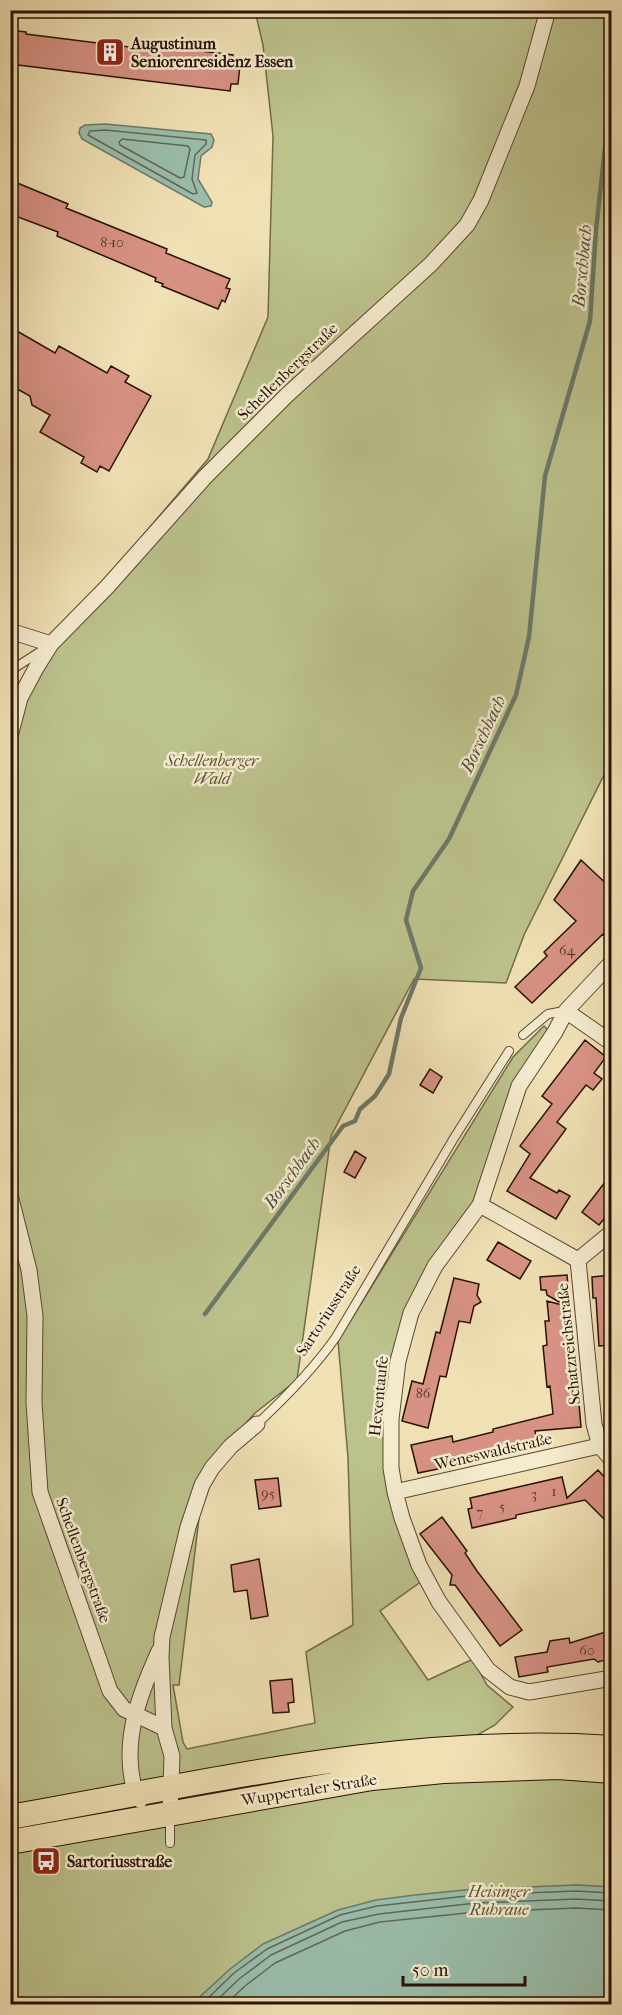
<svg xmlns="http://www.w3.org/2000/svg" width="622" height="2015" font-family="'IM FELL French Canon',serif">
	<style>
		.green { fill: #bcc28c; stroke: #726a48; stroke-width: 1.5 }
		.water { fill: #9abeab; stroke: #6c7969; stroke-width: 1.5 }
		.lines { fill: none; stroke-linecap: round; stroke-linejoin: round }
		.shore { stroke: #616858; stroke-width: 1.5 }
		.stream { stroke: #6c7969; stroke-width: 4.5 }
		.building { fill: #d89285; stroke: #281205; stroke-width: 1.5 }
		.lane-casing { stroke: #5a4631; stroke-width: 10 }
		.street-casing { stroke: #5a4631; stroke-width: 17 }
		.primary-casing { stroke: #281205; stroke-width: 26 }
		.lane { stroke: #f5eccf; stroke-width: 8 }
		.street { stroke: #f5eccf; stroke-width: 15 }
		.primary { stroke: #f0e1b5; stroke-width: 24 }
		.labels { text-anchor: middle; stroke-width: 5; stroke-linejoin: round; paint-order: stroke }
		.number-label { font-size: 14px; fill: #543225 }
		.poi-label { font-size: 16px; font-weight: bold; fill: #281205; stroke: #f5eccf; text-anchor: start }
		.street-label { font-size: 16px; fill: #281205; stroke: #f5eccf }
		.park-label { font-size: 16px; font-style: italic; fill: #5c5034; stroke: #f5eccf }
		.water-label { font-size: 18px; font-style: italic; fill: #504e3f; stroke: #f5eccf }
	</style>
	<rect width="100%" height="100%" fill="#f0e1b5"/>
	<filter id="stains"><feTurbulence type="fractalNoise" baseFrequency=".00333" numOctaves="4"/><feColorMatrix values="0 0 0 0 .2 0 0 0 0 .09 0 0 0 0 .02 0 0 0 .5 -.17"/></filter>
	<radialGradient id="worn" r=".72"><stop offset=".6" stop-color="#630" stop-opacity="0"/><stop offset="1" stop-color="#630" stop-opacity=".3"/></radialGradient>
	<path class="green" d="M255,11H611V761L524,935L506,983L414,979L331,1136L297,1380L255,1413L205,1468L179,1685H173L183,1742L187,1749L315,1723L306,1652L353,1625L348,1458L338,1341L513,1057L544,1026L550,1032L512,1090L478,1195L432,1258L393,1354L384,1421L390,1498L404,1544L422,1581L380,1611L428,1680L473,1659L487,1685L513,1707L495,1725L458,1746L372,1754L294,1765L559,1737L611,1742V2004H11L10,1201L28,1270L34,1317L33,1402L38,1493L53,1535L42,1491L36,1402L37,1316L30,1270L11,1188V742C20,704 32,667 59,638L57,636L208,459L268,317L273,136L263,45Z"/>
	<path class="water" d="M105,124L211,134L214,140L212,147L201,156L198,179L212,202L211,206L204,207L82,139L79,133L80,128L85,125Z
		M577,1885L611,1887V2004H192L230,1969L263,1944L338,1910L376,1900L415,1895L475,1889Z"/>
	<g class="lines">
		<path class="shore" d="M105,130L206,140V144L195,155L192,179L197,193L193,194L88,135L90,131Z
			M122,139L188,146L190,149L184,177L180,178L120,145L119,142Z
			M202,2004L234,1973L267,1949L340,1915L377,1906L476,1895L576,1891L612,1893
			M213,2004L239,1979L271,1955L342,1922L379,1914L476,1903L576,1899L612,1901
			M226,2004L245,1986L275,1963L345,1931L380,1922L476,1912L576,1908L612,1910"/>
		<path class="stream" d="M205,1314L343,1126L355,1121L360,1109L375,1096L389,1074L401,1018L421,968L406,920L413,891L449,839L516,695L529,637L545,476L590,321L596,230L612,84"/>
	</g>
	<path class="building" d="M10,30L26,32V34L145,49V46L153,47L154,45L233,55L232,64L240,65L238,84H231L230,91L10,64Z
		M10,180L68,204L66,208L167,249L166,253L230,279L226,288L230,289L225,302L222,300L218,309L162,286L163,284L155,281L156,278L57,236L58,232L10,214Z
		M10,327L55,353L59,346L107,373L111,366L129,376L125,382L151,396L109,471L100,466L97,472L81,463L84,457L40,432L50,415L32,405L30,396L10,385Z
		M581,860L612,889V943L603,934L532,1003L515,987L547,956L544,952L576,921L554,900Z
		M585,1040L606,1057L594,1073L602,1079L593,1090L586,1085L557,1122L566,1129L530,1178L557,1193L559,1190L570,1196L556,1219L507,1191L530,1154L520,1146L552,1104L542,1096Z
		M430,1069L442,1077L433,1093L420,1085Z
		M355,1151L366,1158L355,1178L344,1172Z
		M612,1173V1209L599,1225L582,1212Z
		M498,1242L531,1261L520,1279L487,1260Z
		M567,1275L572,1331H569L571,1364L573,1392L581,1401L579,1404L581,1427L535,1431L538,1446L499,1455L498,1453L451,1462L437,1465L438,1469L418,1473L411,1445L452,1436L453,1442L493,1432V1429L553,1414L550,1386L547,1387L543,1346L547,1345L545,1321H549L547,1301L566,1306L547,1295L546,1290H541L540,1277Z
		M612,1275V1345L599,1346L596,1298H593L592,1277Z
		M454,1278L479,1284L477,1295L481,1302L474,1306L470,1323L459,1321L446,1377L440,1376L428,1428L402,1421L412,1381L423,1384L436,1332L440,1333Z
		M598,1470L607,1480H612V1513L605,1520L585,1500L516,1515V1518L472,1528L468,1509L472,1508L470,1498L562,1477L567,1498Z
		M278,1478L281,1506L259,1509L255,1480Z
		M442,1517L467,1551L465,1553L477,1571L522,1630L500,1646L455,1585H450L452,1575L420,1534Z
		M259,1559L268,1616L251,1619L247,1590L234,1592L231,1565Z
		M612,1630V1658L598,1662L594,1659L547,1667L548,1672L519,1677L515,1657L547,1652L550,1641L569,1638L570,1643Z
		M292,1679L294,1702L288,1703L289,1712L273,1713L270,1681Z"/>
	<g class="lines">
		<g class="lane-casing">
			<path id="lane" d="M10,671L44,649
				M523,1035L548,1014L564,1011
				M257,1424C286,1397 313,1370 336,1337L454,1138L509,1051
				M170,1843V1817"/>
		</g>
		<g class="street-casing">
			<path id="street" d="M10,631L51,644
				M10,736L20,698L36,668L51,644L107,587L205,477L287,395L431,264L467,225L481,200L527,86L548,10
				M612,962L566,1011L555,1032L519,1086L480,1205L435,1266L411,1313L398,1361L391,1419V1468L395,1492L402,1518L419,1565L439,1602L488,1670L510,1687L529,1692L612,1678
				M566,1011L612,1043
				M10,1195L29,1270L35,1316L34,1403L40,1492L110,1691L124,1709L164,1728
				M480,1205L578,1260L594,1424L600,1446L612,1460
				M578,1260L612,1232
				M395,1492L612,1443
				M140,1800C134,1793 134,1787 132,1778C124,1734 141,1691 159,1651
				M170,1813L172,1756L164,1728L161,1657L162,1637L188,1527L202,1485L212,1468L231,1446L257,1424"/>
		</g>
		<g class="primary-casing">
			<path id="primary" d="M10,1817C209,1782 408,1734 612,1748
				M10,1842L372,1778L443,1771L558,1767L612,1771"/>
		</g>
		<use href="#lane" class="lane"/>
		<use href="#street" class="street"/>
		<use href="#primary" class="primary"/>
	</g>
	<defs>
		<g id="building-square" transform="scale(1.5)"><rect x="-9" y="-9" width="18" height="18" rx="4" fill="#8f2418" stroke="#f5eccf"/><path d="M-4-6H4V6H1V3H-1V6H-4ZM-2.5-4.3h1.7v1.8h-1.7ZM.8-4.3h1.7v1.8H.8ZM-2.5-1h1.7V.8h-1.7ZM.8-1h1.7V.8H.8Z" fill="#fff"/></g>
		<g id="bus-square" transform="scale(1.5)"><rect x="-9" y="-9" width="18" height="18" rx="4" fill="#8f2418" stroke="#f5eccf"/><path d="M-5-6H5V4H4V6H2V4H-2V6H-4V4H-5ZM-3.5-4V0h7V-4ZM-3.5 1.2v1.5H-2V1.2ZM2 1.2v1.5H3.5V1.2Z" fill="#fff"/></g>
	</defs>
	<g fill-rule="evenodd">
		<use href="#building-square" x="110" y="52"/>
		<use href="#bus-square" x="46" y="1861"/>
	</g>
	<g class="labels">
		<g class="number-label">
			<text x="112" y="247">8-10</text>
			<text x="567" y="955">64</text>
			<text x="423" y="1398">86</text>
			<text x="554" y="1496">1</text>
			<text x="268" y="1498">95</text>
			<text x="534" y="1499">3</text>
			<text x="502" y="1511">5</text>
			<text x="480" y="1517">7</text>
			<text x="587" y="1655">60</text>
		</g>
		<g class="poi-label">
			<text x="131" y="49">Augustinum<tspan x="131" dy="18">Seniorenresidenz Essen</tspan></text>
			<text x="67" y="1867">Sartoriusstraße</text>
		</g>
		<g class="street-label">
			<text transform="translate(287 371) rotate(-44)" y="6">Schellenbergstraße</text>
			<text transform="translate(328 1310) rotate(-57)" y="6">Sartoriusstraße</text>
			<text transform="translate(568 1344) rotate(-96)" y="6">Schatzreichstraße</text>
			<text transform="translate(378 1396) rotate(-84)" y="6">Hexentaufe</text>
			<text transform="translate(493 1451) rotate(-13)" y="6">Weneswaldstraße</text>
			<text transform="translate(84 1560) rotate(70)" y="6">Schellenbergstraße</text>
			<text transform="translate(309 1789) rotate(-9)" y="6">Wuppertaler Straße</text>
		</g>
		<g class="park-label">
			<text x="212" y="766">Schellenberger<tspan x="212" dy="18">Wald</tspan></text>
			<text x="499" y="1897">Heisinger<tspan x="499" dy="18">Ruhraue</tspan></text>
		</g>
		<g class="water-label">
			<text transform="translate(582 266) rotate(-85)" y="6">Borschbach</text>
			<text transform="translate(483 734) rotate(-65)" y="6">Borschbach</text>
			<text transform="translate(292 1173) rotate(-54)" y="6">Borschbach</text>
		</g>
	</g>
	<rect width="622" height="2015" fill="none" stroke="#f0e1b5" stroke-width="36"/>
	<rect x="12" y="12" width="598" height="1991" fill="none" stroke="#281205" stroke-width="3"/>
	<rect x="18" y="18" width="586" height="1979" fill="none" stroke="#281205" stroke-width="1.5"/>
	<path d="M403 1976v9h122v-9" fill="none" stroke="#281205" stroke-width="3"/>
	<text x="412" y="1976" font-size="18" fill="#281205" stroke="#f5eccf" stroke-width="4.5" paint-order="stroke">50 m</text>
	<rect width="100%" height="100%" filter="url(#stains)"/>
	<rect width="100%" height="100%" fill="url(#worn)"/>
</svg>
